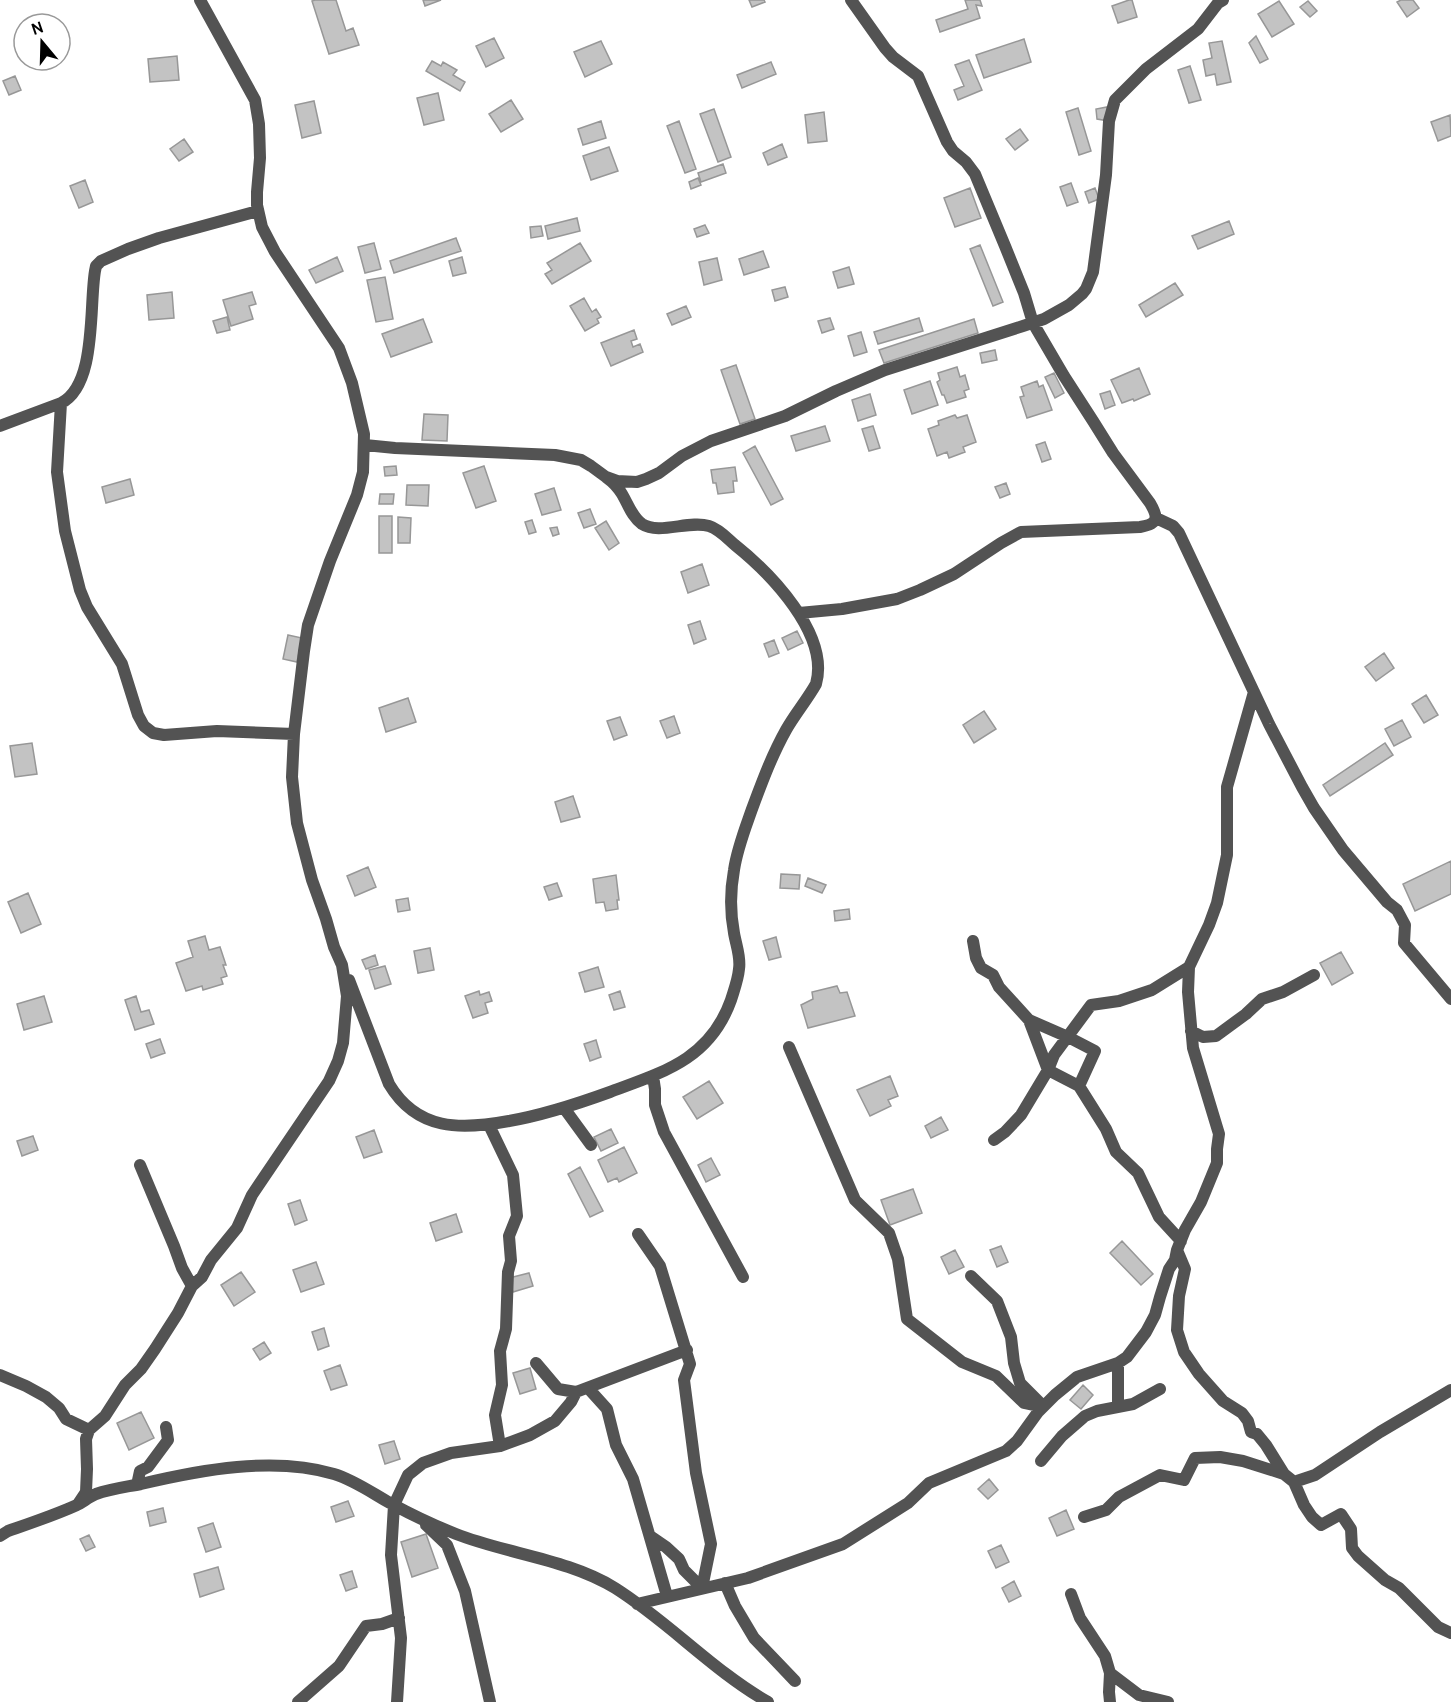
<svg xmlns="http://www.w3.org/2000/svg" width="1451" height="1702" font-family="Cabin,sans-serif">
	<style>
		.building { fill: #c3c3c3; stroke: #979797; stroke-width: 1.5 }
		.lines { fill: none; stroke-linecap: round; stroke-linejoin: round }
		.street { stroke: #535353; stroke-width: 12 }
	</style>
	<rect width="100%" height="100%" fill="#fff"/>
	<path class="building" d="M315,0H336L346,31L353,28L359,45L329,54L312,1Z
		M423,0H441L425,6Z
		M749,0H764L765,2L752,7Z
		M965,0H980L982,6L976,5L980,18L940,32L936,20L968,9Z
		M1129,0H1132L1137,17L1118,23L1112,6Z
		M1401,0H1413L1419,8L1407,17L1397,2Z
		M1279,1L1294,24L1272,37L1258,14Z
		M1308,1L1317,11L1310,17L1300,7Z
		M1256,36L1268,59L1260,63L1249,43Z
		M494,38L504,58L486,67L476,46Z
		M1024,39L1031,62L984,78L976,55Z
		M601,41L612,64L585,77L574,52Z
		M1222,41L1231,82L1217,85L1215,74L1206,76L1203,60L1212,58L1209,43Z
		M177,56L179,80L150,82L148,59Z
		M969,60L982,90L958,100L954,90L964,86L955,65Z
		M432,61L441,66L443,62L457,70L453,75L465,82L460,91L426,71Z
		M771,62L776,74L742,88L737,75Z
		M1190,66L1201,100L1189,103L1178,70Z
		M15,76L21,90L9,95L3,81Z
		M438,93L444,120L424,125L417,98Z
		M511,100L523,119L501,132L489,114Z
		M314,101L321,133L302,138L295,105Z
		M1107,107L1109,121L1097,119L1096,109Z
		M1078,108L1091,151L1079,155L1066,112Z
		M714,109L731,157L718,162L700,114Z
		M824,112L827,141L808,143L805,115Z
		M1450,115L1451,136L1438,141L1431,122Z
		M601,121L606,138L583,145L578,129Z
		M679,121L696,169L685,173L667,126Z
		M1020,129L1028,140L1015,150L1006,139Z
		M184,139L193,152L179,161L170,149Z
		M782,144L787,157L768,165L763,153Z
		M609,147L618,171L591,180L583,156Z
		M723,164L726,173L701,182L698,173Z
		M698,178L701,185L691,189L689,182Z
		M85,180L93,202L79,208L70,186Z
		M1071,183L1078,202L1067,206L1060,187Z
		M970,188L981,218L955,227L944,198Z
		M1095,188L1099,199L1089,203L1085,192Z
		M577,218L580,231L548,239L545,226Z
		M1229,221L1234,234L1198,249L1192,236Z
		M705,225L709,233L697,237L694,229Z
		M541,226L543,236L531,238L530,227Z
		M456,238L461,251L394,273L390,261Z
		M374,243L381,269L365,273L358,247Z
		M580,243L591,261L552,284L545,274L552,270L547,263Z
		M980,245L1003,302L993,306L970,249Z
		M763,251L769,267L744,275L739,259Z
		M337,257L343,271L316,283L309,270Z
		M462,257L466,273L453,276L449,261Z
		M717,258L722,280L704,285L699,262Z
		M849,267L854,284L838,288L833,272Z
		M385,277L393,319L376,322L367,280Z
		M1175,283L1183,295L1146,317L1139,305Z
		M785,287L788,297L775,301L772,290Z
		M172,292L174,318L149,320L147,295Z
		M252,292L256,304L249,306L253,319L231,326L223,300Z
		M584,298L592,312L596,309L601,317L597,319L599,323L585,331L570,306Z
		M686,306L691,317L672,325L667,314Z
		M227,317L230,330L217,333L213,321Z
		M830,318L834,329L822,333L818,321Z
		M919,318L923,331L878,344L874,332Z
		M423,319L432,342L391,357L382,334Z
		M974,319L978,333L884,363L879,350Z
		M634,330L637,339L631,341L633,347L640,344L643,352L611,366L601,343Z
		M861,332L867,352L854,356L848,336Z
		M995,350L997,360L982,363L980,353Z
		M736,365L755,419L740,424L721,370Z
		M957,367L960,377L965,375L969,389L964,391L966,397L947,403L944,395H942L937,382L940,380L938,373Z
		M1139,368L1150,394L1134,401L1133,399L1122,403L1111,380Z
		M1054,373L1064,393L1055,398L1045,377Z
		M930,381L938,405L912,414L904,390Z
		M1037,381L1039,387L1043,385L1052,410L1027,418L1020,397L1024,396L1021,387Z
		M1110,391L1115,405L1105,409L1100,394Z
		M870,394L876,415L858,421L852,400Z
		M424,414L448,415L447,441L422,440Z
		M955,415L957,418L967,415L976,442L963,447L965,452L949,458L947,452L937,456L928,429L939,425L938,421Z
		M825,426L830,441L796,451L791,436Z
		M873,426L880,448L869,451L862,429Z
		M1045,442L1051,459L1042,462L1036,445Z
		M755,446L783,499L771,505L743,453Z
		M396,466L397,475L385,476L384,467Z
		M484,466L496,501L476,508L463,473Z
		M735,467L737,481H733L734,492L718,494L716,483H713L711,470Z
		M130,479L134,495L106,503L102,487Z
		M1006,483L1010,494L1000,498L995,487Z
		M407,485H429L428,506L406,505Z
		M554,488L561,510L542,515L535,494Z
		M380,494H394L393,504H379Z
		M590,509L596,524L584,528L578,513Z
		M379,516H392V553H379Z
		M398,517L411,518L410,543H398Z
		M532,520L536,532L529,534L525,522Z
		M606,521L619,543L609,550L595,528Z
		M557,527L559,534L553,536L550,528Z
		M702,564L709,585L688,593L681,572Z
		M700,621L706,639L694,644L688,625Z
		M797,631L803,643L788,650L782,638Z
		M288,635L302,638L297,662L283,659Z
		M774,640L779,653L769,657L764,644Z
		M1384,653L1394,668L1376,681L1365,667Z
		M1426,695L1438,715L1424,723L1412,704Z
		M408,698L416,722L386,732L379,708Z
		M984,711L996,729L974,743L963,725Z
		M674,716L680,733L667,738L660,721Z
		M620,717L627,735L614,740L607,721Z
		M1402,720L1411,737L1394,746L1385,729Z
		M32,743L37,774L15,777L10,746Z
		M1385,743L1393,755L1330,796L1323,785Z
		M573,796L580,817L561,822L555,802Z
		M1451,861V894L1415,911L1403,884Z
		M368,867L376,887L355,896L347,876Z
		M781,874L800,875L799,889L780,888Z
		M616,875L619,900H617L618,909L606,911L604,902L596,903L593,879Z
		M808,878L826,885L822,893L805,886Z
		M557,883L562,896L549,900L544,887Z
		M28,893L41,924L21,933L8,902Z
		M408,898L410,910L398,912L396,900Z
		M849,909L850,919L835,921L834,911Z
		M205,936L209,950L220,947L226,965H223L227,976L221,978L223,984L203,990L202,986L186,991L176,963L193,957L188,941Z
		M776,937L781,957L769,960L763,941Z
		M430,948L434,970L418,973L414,951Z
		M1341,952L1353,973L1332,985L1320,963Z
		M375,955L378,965L366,969L362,960Z
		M385,966L391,984L375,989L369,970Z
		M598,967L604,987L585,992L579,973Z
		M837,986L840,993L847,992L855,1016L808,1028L801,1005L813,999L812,992Z
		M479,991L480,995L489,992L492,1001L485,1003L488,1013L473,1018L465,996Z
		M620,991L625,1007L614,1010L609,995Z
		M44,996L52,1022L24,1030L17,1004Z
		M136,996L141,1012L149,1010L154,1024L135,1030L125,1000Z
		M160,1039L165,1053L151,1058L146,1044Z
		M596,1040L601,1057L590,1061L584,1044Z
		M890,1076L898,1096L888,1100L891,1106L870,1116L857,1090Z
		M709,1081L723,1103L697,1119L683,1097Z
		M941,1117L948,1130L931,1138L925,1126Z
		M611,1129L618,1143L601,1151L594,1137Z
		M374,1130L382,1152L364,1158L356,1137Z
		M33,1136L38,1150L22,1156L17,1141Z
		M624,1147L637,1173L619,1182L617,1178L608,1182L598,1160Z
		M711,1158L720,1175L706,1182L698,1165Z
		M580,1167L603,1211L590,1217L568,1174Z
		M913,1189L922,1213L890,1225L881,1200Z
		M300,1200L307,1220L295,1225L288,1204Z
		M456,1214L462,1232L436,1241L430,1223Z
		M1122,1241L1153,1274L1141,1285L1110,1253Z
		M1001,1246L1008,1262L997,1267L990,1250Z
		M955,1250L964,1267L949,1274L941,1257Z
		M316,1262L324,1284L301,1292L293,1270Z
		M241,1272L255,1292L234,1306L221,1285Z
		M529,1273L533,1286L513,1292L509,1278Z
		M324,1328L329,1346L318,1350L312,1332Z
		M264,1342L271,1353L260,1360L253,1349Z
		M340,1365L347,1385L331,1390L324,1371Z
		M530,1368L536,1389L520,1394L513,1373Z
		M1083,1385L1093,1395L1081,1409L1070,1400Z
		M141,1412L154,1438L129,1450L117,1423Z
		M394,1441L400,1459L385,1464L379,1445Z
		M989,1479L998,1490L988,1499L978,1489Z
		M348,1501L354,1516L336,1522L331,1507Z
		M163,1508L166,1522L150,1526L147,1512Z
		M1066,1510L1074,1529L1057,1536L1049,1518Z
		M213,1523L221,1547L206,1552L198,1528Z
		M426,1534L438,1568L412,1577L401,1542Z
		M89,1535L95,1547L86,1551L80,1539Z
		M1001,1545L1009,1562L996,1568L988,1551Z
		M218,1567L224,1589L200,1597L194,1574Z
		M352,1571L357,1587L346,1591L340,1575Z
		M1014,1581L1021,1596L1009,1602L1002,1588Z"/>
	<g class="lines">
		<path class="street" d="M61,403L57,472L65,531L80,590L87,607L122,664L138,715L144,726L153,733L164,735L217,731L294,734
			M0,426L61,403C97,385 89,306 95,271L96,266L101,261L128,249L159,238L258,211
			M365,445L395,448L555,455L581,460L591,466L606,477L617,481L637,482L646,479L659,473L682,456L711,441L785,416L836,391L885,370L1023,326L1044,319L1069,305L1082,294L1086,289L1093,272L1106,175L1109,121L1115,100L1146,69L1198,29L1218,3L1223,0
			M1156,518L1173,526L1179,533L1269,724L1302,787L1314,808L1343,850L1387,902L1397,910L1405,925L1404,943L1451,999
			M799,613L842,609L897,599L920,590L954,574L1001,543L1021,532L1140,527C1158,524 1159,518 1150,503L1113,453L1093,421L1064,376L1033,323L1024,293L1005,246L975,174L966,162L953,151L947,142L918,76L893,57L885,48L851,0
			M973,941L976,958L981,968L993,975L999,987L1029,1020L1048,1070L1079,1086L1106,1129L1116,1152L1138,1173L1159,1217L1181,1241
			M349,980L389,1084C417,1131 461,1130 509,1121C544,1115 577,1104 610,1092C664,1072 710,1059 731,1000C734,990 738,980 739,969C741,957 736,945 734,933C730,912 730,892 734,870C737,849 745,829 752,809C762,782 772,755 786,730C795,714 807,700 816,684C830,634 770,573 735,545C727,538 719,529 709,526C689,520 659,535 642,524C632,517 628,504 622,494C618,487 613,482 606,477
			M1029,1020L1068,1037L1095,1051L1079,1086
			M1191,1031L1203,1037L1216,1036L1246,1014L1262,999L1283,992L1314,975
			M789,1047L855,1200L889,1233L898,1259L907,1319L962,1362L996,1376L1024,1403L1043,1407
			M653,1076L655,1089V1105L664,1132L743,1277
			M564,1108L591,1145
			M489,1125L513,1175L517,1216L509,1236L511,1261L508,1272L506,1329L500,1351L502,1385L495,1415L500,1446
			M994,1140L1005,1132L1021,1115L1048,1070L1054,1055L1091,1005L1119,1001L1152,990L1189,967
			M140,1165L174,1246L182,1268L192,1286
			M638,1234L660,1266L690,1364L684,1380L696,1473L711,1544L702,1588
			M1177,1250L1185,1269L1179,1296L1177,1330L1184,1352L1199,1374L1223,1401L1242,1413L1248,1421L1251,1432L1257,1434L1266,1445L1284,1474L1294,1482L1304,1505L1312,1517L1321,1525L1341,1514L1351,1529L1352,1548L1358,1556L1385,1580L1399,1588L1438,1627L1451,1633
			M971,1276L997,1301L1011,1337L1014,1363L1020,1383L1043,1406
			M536,1363L558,1389L576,1392
			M1118,1363V1407
			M0,1375L26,1386L46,1397L59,1408L66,1419L89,1430L86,1439L87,1469L86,1492L78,1504
			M588,1388L607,1409L616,1445L633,1479L667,1596
			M89,1430L105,1416L125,1385L141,1369L155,1349L178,1313L192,1286L202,1277L211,1260L237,1228L252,1195L329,1081L338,1061L343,1043L347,996L342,965L334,947L326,919L312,880L297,823L292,777L294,734L304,651L308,625L330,561L357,495L363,472L364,434L352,383L339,348L275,252L262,227L257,205V192L260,158L259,124L255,100L200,0
			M1041,1461L1062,1436L1085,1416L1097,1411L1133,1404L1160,1389
			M1294,1482L1315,1475L1380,1432L1451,1390
			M137,1485L140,1471L148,1467L168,1440L166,1427
			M1084,1517L1106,1510L1119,1497L1160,1475L1184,1480L1195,1458L1220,1457L1243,1461L1284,1474
			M426,1525L447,1545L465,1591L490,1702
			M0,1536L8,1531C31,1523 55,1515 77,1505C83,1502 89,1497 96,1494C110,1489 126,1487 141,1484C200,1470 274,1456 334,1474C354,1480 372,1493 390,1503C412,1515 433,1525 456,1534C507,1554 568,1559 615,1588C669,1622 712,1670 768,1702
			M650,1536L666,1547L679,1559L684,1570L702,1588
			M725,1583L735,1606L754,1638L795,1681
			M1071,1594L1080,1618L1105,1656L1110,1673L1109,1692L1110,1702
			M637,1604L748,1578L843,1544L908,1503L929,1483L1006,1451L1017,1441L1038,1412L1055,1395L1077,1377L1118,1363L1127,1357L1146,1332L1155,1315L1160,1297L1169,1269L1175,1260L1177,1250L1185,1230L1201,1202L1217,1163V1149L1219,1134L1193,1048L1188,992L1189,967L1209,925L1217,903L1227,855V787L1254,692
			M1110,1673L1139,1695L1168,1702
			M298,1702L339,1666L366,1626L382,1624L399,1618
			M397,1702L401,1638L391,1555L394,1505L408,1475L423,1463L451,1453L500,1446L530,1435L555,1421L571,1402L576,1392L687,1350"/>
	</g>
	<g transform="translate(42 42) rotate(341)"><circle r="28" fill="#ffffff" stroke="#999999" stroke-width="1.5"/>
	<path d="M0-4.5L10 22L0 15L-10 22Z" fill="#000000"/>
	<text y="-9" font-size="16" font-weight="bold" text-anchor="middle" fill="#000000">N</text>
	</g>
</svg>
